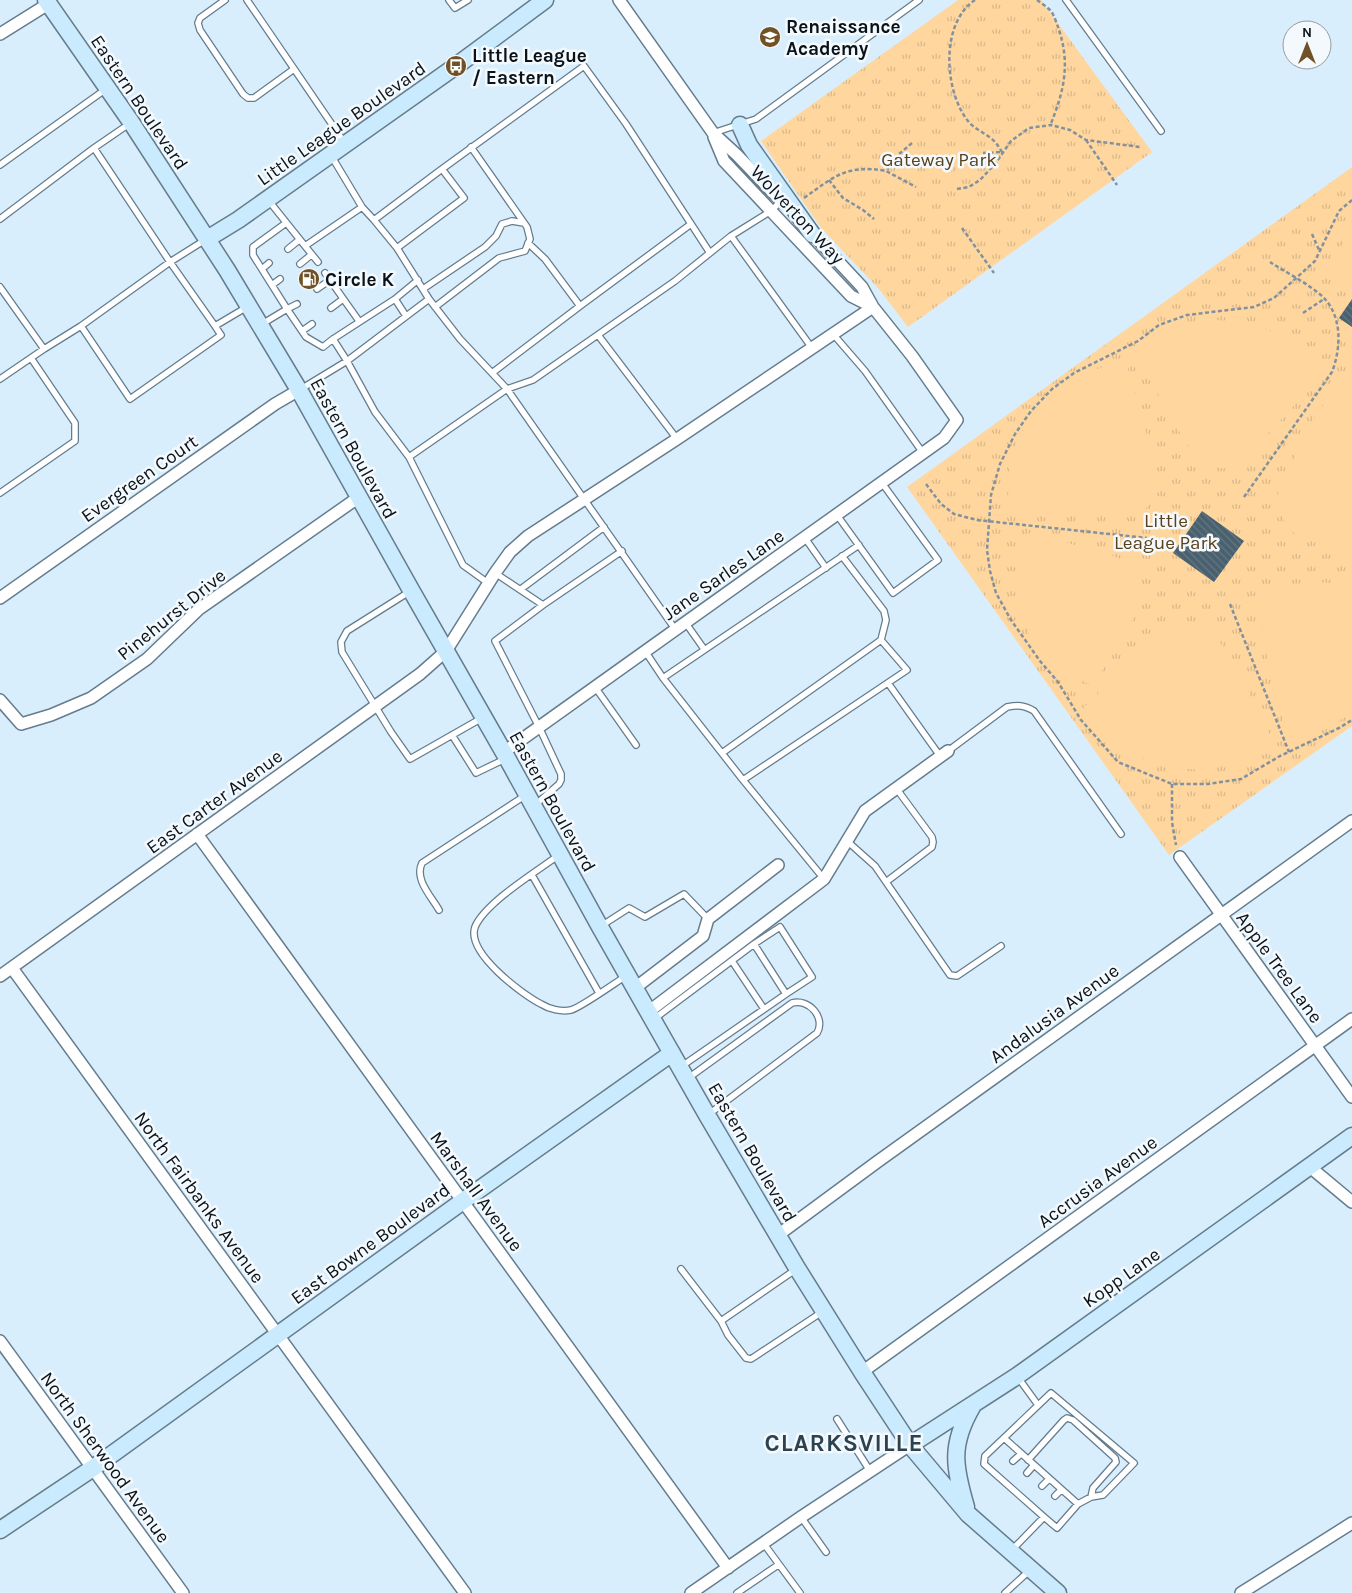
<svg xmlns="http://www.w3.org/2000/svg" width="1352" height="1593" font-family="Karla,sans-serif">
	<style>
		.park { fill: url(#park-tufts) }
		.pitch { fill: #ffd69e }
		.building { fill: url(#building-back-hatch) }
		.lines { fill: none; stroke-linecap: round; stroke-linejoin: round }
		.lane-casing { stroke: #657c8d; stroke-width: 8 }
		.street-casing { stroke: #657c8d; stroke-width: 14 }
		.secondary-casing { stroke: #657c8d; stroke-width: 19 }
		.path { stroke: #82919d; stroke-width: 2.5; stroke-dasharray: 4 2.5; stroke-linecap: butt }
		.lane { stroke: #fff; stroke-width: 5.5 }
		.street { stroke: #fff; stroke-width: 11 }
		.secondary { stroke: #caeafd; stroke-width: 16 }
		.labels { text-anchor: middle; stroke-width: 5; stroke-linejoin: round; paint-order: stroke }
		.poi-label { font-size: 19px; font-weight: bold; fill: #0a1319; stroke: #f3f9fc; text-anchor: start }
		.street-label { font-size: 19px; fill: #0a1319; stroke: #f3f9fc }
		.park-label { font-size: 19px; fill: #5a411c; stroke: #f3f9fc }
		.district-label { font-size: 24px; font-weight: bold; letter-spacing: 1px; fill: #2c4251; stroke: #f3f9fc }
	</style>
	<defs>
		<pattern id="park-tufts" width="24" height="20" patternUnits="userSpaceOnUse" patternTransform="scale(1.25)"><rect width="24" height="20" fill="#ffd69e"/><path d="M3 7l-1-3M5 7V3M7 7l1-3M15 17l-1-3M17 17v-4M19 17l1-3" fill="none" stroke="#d9b788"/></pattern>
		<pattern id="building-back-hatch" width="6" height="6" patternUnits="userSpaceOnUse" patternTransform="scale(1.25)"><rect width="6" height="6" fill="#49606f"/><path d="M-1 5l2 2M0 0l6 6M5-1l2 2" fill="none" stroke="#647682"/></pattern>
	</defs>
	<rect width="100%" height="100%" fill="#d9eefd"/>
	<path class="park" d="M958,0H1041L1152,152L908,327L879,289L822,229L761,141Z
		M1352,167V726L1169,855L907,487Z"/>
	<path class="pitch" d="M1352,227V282L1335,272L1332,262Z
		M1203,320C1260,319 1285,332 1324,373L1263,439L1230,469L1203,466L1183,438L1133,351C1157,335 1175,327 1203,320Z
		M1352,361V555L1289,531L1275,501L1306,431Z
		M1126,362L1152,453L1158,492L1143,512L1009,516C1008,497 1007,480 1011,462C1022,407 1073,369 1126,362Z
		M1028,533L1102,552L1135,564L1144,589L1133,618L1093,685C1042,668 1009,621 1018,566C1019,555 1024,544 1028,533Z
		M1311,582L1352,584V713C1332,726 1311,733 1287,736L1263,640L1260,605L1276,586Z
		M1183,621L1209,625L1234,664L1273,741C1213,791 1125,771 1083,708L1156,639Z"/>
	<path class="building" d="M1352,299V327L1339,318Z
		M1202,511L1244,541L1214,582L1173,553Z"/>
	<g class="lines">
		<g class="lane-casing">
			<path id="lane" d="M225,0L200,18L198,23L200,30L243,94L248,98H254L294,69
				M247,0L344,142
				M449,0L455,8L468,0
				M1066,0L1161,131
				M713,133L756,119L919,0
				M94,148L129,124
				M332,157L362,207L374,220L442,169L584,66L626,124L710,253
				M0,165L106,89
				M269,201L305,246L362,207
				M0,219L94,148L170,262L205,240
				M374,220L397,248L429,299
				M731,236L812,348
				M528,243L545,259L580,306L691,224
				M305,246L318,262
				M397,248L464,198L442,169
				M288,249L299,240
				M300,264L311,255
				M262,269L269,263
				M325,273L359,321
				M272,285L280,279
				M0,287L44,349L81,326
				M317,289L330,280
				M423,289L485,247L496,236L502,224L512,221L524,223
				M395,299L406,316
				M297,304L287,309L306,337L323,347L333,339L347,361L429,299L460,339L507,389L675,629
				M435,307L499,258L525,251L530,239L527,227L471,147
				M331,308L343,299
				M262,324L287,309L253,255V247L286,223
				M215,326L221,335L130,399L81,326L170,262L215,326L247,307
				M302,331L312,324
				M833,334L865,371L923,453
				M598,335L677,439
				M333,339L395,299L418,280
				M492,373L580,306
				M0,379L44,349
				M301,389L347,361L375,412L409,457
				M0,493L75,441V423L31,358
				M837,515L893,593L938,560L882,483
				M805,538L826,568
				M842,556L884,611L886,620L881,640
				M495,573L543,605
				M488,583L463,565L409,457L507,389L533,380L675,281L731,236L771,211L781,201
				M521,589L604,527
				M409,592L347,631L341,642L342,652L391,732L410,759L482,718
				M685,622L704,649
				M645,651L663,678L743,780L907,670L881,640L722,753
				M663,678L859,545
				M888,683L940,756
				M595,687L636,745
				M452,735L476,773L505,759
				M948,751L1007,707C1018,705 1024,705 1034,711L1121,834
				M743,780L824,879
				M534,806L559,784L561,780V774L539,727L495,641L543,605L622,551
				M847,841L875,866L950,975L957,976L1001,946
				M559,855C537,871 485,903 475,927C466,953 522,994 541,1004C549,1009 561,1012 571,1010C580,1008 615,983 626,976
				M532,875L599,993
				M886,882L932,847L933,842L932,837L896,788
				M439,910C431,896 414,879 422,863L526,795
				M601,926L629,908L645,917L684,894L708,919
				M754,944L780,927L812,977L786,994
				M732,961L764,1009
				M654,1019L754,944L786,994L682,1066
				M687,1079L792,1003C809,998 826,1018 817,1033L709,1114
				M681,1269L721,1321L795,1270
				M721,1321L728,1335L746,1358L751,1359L822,1312
				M1017,1376L1038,1405
				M837,1419L870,1471
				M1004,1438L1078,1504
				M1028,1460L1064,1420L1067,1418L1073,1420L1115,1458L1116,1462L1093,1488L1091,1497
				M1013,1461L1021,1454
				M1027,1473L1034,1465
				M1042,1486L1049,1479
				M1055,1496L1061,1490
				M801,1517L826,1552
				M764,1544L800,1593
				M1012,1550L1044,1517L1057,1528L1078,1504L1091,1497L1103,1495L1134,1463L1051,1393L985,1456L984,1464L1044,1517
				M737,1593L778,1565
				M1005,1593L1029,1571"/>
		</g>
		<g class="street-casing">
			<path id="street" d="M619,0L713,133L737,155L783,203
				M0,34L48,4
				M714,137L724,161L851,296L873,307
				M0,598L275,404L299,390
				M0,700L21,724L51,715L91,698L147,659L199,609L359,497
				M504,752L944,438L957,420L912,356L873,307L862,287L808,229
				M197,834L728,1568
				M1180,857L1352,1097
				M12,968L465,1593
				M0,976L420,674L446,651L495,573L510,552L528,536L677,439L873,307
				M635,988L703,936L708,919L778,865
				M648,1012L824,879L865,811L948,751
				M1310,1167L1352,1202
				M778,1235L877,1162L1352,821
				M0,1341L183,1593
				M862,1372L1352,1019
				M691,1593L801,1517L910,1445
				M1241,1593L1352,1523"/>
		</g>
		<g class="secondary-casing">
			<path id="secondary" d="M46,0L131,122L227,270L299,390L411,590L507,758L600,927L707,1115L797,1268L862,1372L910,1445L968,1514L1058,1593
				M740,125L749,145L812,234
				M207,239L238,220L456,66L545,0
				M910,1445L1017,1376L1352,1136
				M966,1507C954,1466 950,1445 972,1407
				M0,1530L93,1468L463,1201L672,1053"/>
		</g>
		<path class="path" d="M975,0C940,23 944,91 968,121C975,130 988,134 995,142C998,145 1000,149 1002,152
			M1037,0C1041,3 1046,6 1050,10C1054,14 1056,22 1058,27C1071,64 1064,91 1050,126
			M1086,140L1117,185
			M912,143L898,155L886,171L916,187
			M983,153L1002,152
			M829,180L843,198L863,210L874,219
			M957,189L969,187L980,180L995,164L1011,141L1029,128L1051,125L1070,130L1086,140L1140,147
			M804,198C835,176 847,164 886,171
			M1352,200L1339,211L1315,261L1274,298L1254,307L1187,315L1159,325L1138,341L1074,373L1052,389L1031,411L1015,434L1000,464L991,495L987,550L990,571L996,593L1011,620L1040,661L1058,682L1081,720L1118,762L1172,784H1208L1241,779L1280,756L1339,728L1352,720
			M962,228L994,273
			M1312,234L1319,250
			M1303,313L1324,299
			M926,484L941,504L954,514L977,520L1147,538
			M1244,497L1332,372C1341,348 1343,316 1322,296C1307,283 1287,273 1270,262
			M1230,604L1289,752
			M1172,784V822L1176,845"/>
		<use href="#lane" class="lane"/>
		<use href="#street" class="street"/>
		<use href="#secondary" class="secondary"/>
	</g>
	<defs>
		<g id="school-disc" transform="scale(1.125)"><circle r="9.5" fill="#705226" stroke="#f3f9fc"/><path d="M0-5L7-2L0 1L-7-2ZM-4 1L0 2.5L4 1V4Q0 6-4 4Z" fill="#fff"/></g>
		<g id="bus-disc" transform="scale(1.125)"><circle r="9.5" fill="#705226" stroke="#f3f9fc"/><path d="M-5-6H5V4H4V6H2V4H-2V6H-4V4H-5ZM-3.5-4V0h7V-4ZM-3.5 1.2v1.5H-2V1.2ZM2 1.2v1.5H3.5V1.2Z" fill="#fff"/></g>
		<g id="fuel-disc" transform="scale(1.125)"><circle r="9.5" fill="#705226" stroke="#f3f9fc"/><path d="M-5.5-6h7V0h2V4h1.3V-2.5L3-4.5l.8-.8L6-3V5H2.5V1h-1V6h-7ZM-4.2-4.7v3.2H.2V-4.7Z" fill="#fff"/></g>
	</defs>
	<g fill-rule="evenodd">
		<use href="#school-disc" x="770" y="37"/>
		<use href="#bus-disc" x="456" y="66"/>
		<use href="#fuel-disc" x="309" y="279"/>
	</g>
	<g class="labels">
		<g class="poi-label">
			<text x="786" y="33">Renaissance<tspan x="786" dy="22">Academy</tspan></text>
			<text x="472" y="62">Little League<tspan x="472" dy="22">/ Eastern</tspan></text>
			<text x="325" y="286">Circle K</text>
		</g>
		<g class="street-label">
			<text transform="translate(140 102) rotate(56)" y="7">Eastern Boulevard</text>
			<text transform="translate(341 123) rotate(-35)" y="7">Little League Boulevard</text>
			<text transform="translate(798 214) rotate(47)" y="7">Wolverton Way</text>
			<text transform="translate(354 448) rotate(61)" y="7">Eastern Boulevard</text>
			<text transform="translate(139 478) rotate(-35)" y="7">Evergreen Court</text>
			<text transform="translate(723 574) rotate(-35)" y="7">Jane Sarles Lane</text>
			<text transform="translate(171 614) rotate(-39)" y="7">Pinehurst Drive</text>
			<text transform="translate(214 801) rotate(-36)" y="7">East Carter Avenue</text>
			<text transform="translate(553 801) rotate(61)" y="7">Eastern Boulevard</text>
			<text transform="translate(1280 967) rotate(54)" y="7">Apple Tree Lane</text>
			<text transform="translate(1054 1013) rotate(-36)" y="7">Andalusia Avenue</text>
			<text transform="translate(753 1152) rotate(60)" y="7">Eastern Boulevard</text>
			<text transform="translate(1097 1181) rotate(-36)" y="7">Accrusia Avenue</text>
			<text transform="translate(477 1191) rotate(54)" y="7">Marshall Avenue</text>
			<text transform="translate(200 1197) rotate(54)" y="7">North Fairbanks Avenue</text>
			<text transform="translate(370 1243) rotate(-36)" y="7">East Bowne Boulevard</text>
			<text transform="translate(1121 1277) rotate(-35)" y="7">Kopp Lane</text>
			<text transform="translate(106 1457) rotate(54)" y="7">North Sherwood Avenue</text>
		</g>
		<g class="park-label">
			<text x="939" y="166">Gateway Park</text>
			<text x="1166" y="527">Little<tspan x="1166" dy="22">League Park</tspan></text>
		</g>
		<g class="district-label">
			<text x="844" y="1451">CLARKSVILLE</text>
		</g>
	</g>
	<g transform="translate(1307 45)"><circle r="24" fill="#f3f9fc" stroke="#969da1"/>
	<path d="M0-4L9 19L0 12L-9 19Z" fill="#705226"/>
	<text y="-8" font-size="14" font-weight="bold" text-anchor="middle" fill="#0a1319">N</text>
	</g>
</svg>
